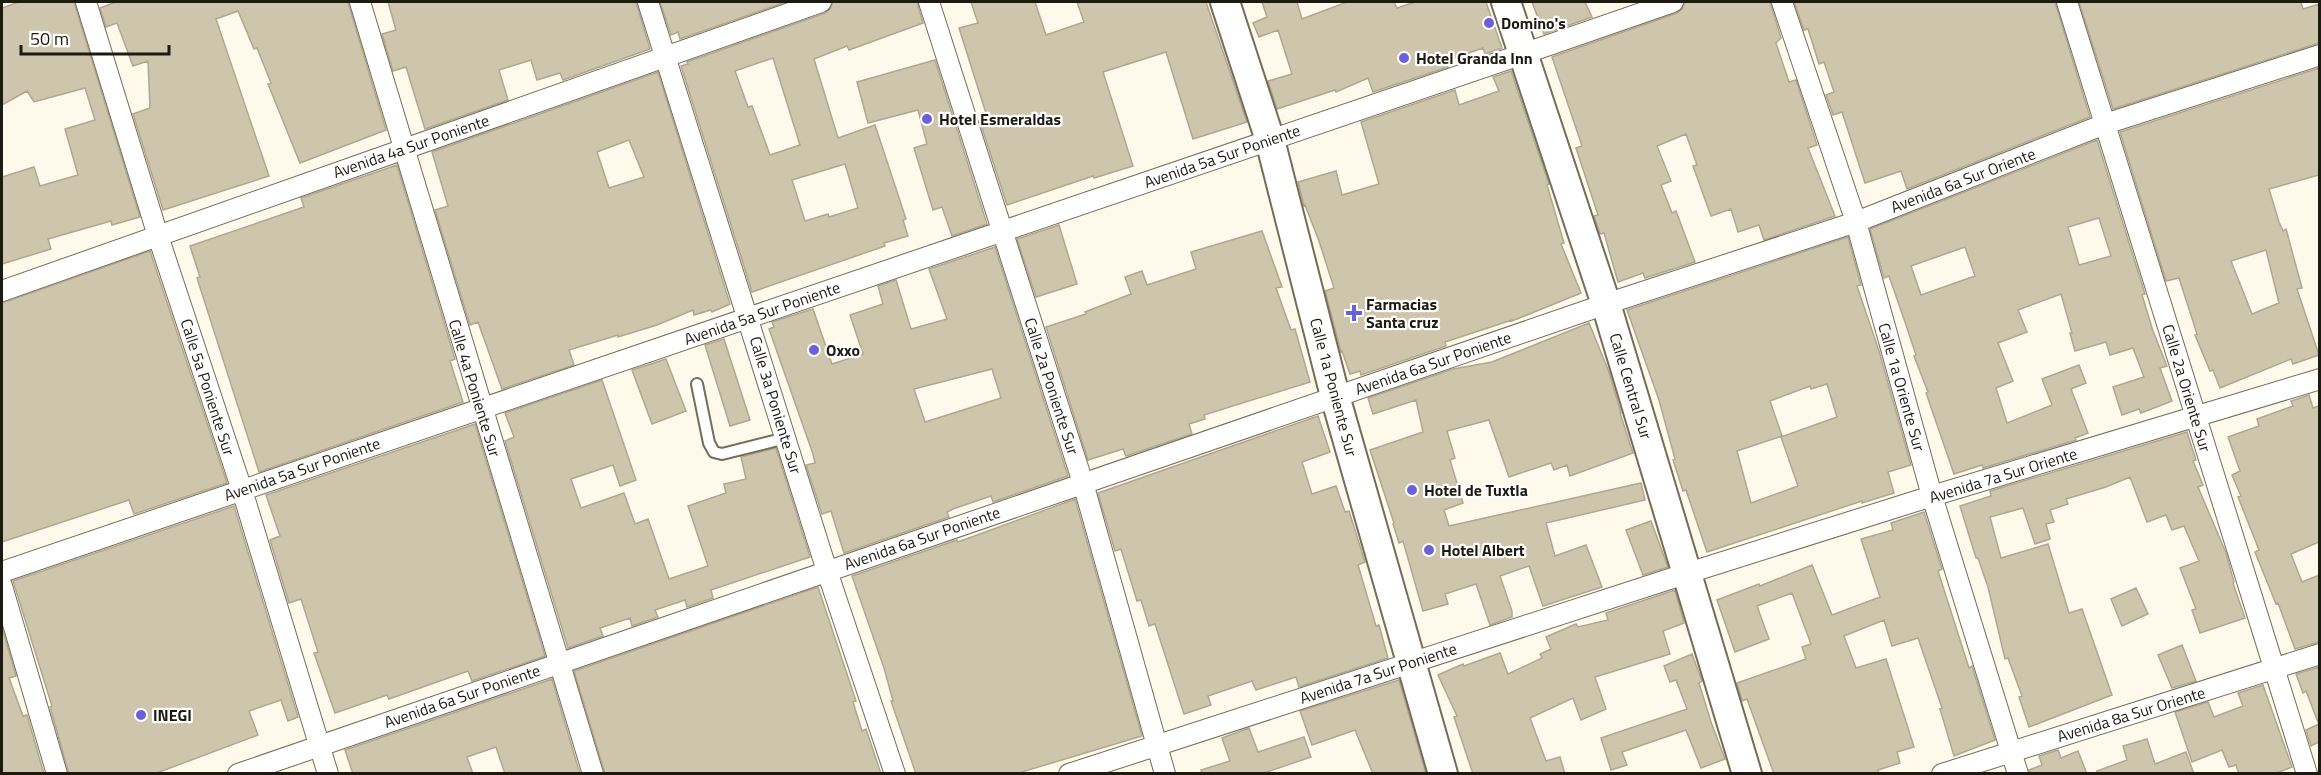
<svg xmlns="http://www.w3.org/2000/svg" width="2321" height="775" font-family="'Titillium Web',sans-serif">
	<style>
		.building { fill: #cec5ad; stroke: #afa790; stroke-width: 1.5; fill-rule: evenodd }
		.lines { fill: none; stroke-linecap: round; stroke-linejoin: round }
		.service-casing { stroke: #756d57; stroke-width: 14 }
		.minor-casing { stroke: #756d57; stroke-width: 22 }
		.secondary-casing { stroke: #756d57; stroke-width: 32 }
		.service { stroke: #fff; stroke-width: 10 }
		.minor { stroke: #fff; stroke-width: 20 }
		.secondary { stroke: #fff; stroke-width: 28 }
		.poi-dot { fill: #6a60d9; stroke: #fff; stroke-width: 2 }
		.labels { text-anchor: middle; stroke-width: 4.5; stroke-linejoin: round; paint-order: stroke }
		.poi-label { font-size: 16px; font-weight: bold; fill: #1d1a11; stroke: #fff; text-anchor: start }
		.street-label { font-size: 16px; fill: #1d1a11; stroke: #fff }
	</style>
	<rect width="100%" height="100%" fill="#fff9eb"/>
	<path class="building" d="M19,2H74L140,217L112,225L111,221L48,239L51,249L2,264V177L34,167L40,186L78,175L65,129L95,120L85,88L34,102L27,91L2,105V8Z
		M116,2H348L386,130L300,163L268,84L271,83L257,48L254,49L238,11L216,19L269,176L163,210L133,114L150,108L148,61L133,66L117,23L106,27L100,8Z
		M388,2H636L650,49L563,80L560,73L537,80L531,60L499,70L508,100L425,129L406,67L393,71L382,34L396,30Z
		M660,2H786L680,39L678,32L671,35Z
		M833,2H917L923,23L849,50L847,46L814,59L838,138L875,125L906,219L903,220L908,236L884,243L885,246L752,292L681,66L688,64L687,62L825,13L830,9ZM773,58L800,145L770,155L752,106L748,107L735,71ZM845,164L858,208L829,217L828,214L805,221L792,180Z
		M971,2H1035L1046,35L1084,22L1077,2H1206L1247,122L1193,139L1166,52L1103,72L1133,166L1094,178L1093,176L1007,205L982,128L990,126L959,28L978,23Z
		M1262,2H1297L1302,19L1347,2H1394L1397,8L1415,2H1486L1502,48L1485,54L1483,48L1446,61L1448,67L1373,92L1368,78L1336,92L1335,90L1277,109L1268,81L1292,74L1278,30L1259,37L1253,23L1267,17Z
		M1532,2H1585L1592,17L1544,34Z
		M1685,2H1770L1781,38L1776,43L1789,82L1796,80L1817,145L1808,148L1835,216L1764,240L1759,225L1738,232L1731,209L1711,216L1693,166L1697,165L1686,134L1657,146L1671,181L1661,185L1672,213L1676,211L1695,262L1645,278L1643,273L1618,282L1604,233L1600,234L1594,216L1598,215L1576,148L1582,146L1552,57L1677,13L1682,9Z
		M1794,2H2055L2090,117L1907,189L1901,171L1865,183L1842,112L1833,115L1826,95L1834,92L1824,62L1819,64L1808,29L1804,30Z
		M2079,2H2301L2303,9L2319,4V43L2113,109Z
		M935,60L987,224L952,236L942,207L933,210L914,148L927,144L918,110L868,123L857,82Z
		M2319,68V175L2269,189L2279,222L2283,231L2286,229L2302,288L2297,289L2319,355L2293,364L2291,359L2220,388L2213,370L2210,371L2195,335L2197,334L2179,278L2166,281L2120,132ZM2266,250L2279,303L2252,314L2231,261Z
		M1511,71L1549,184L1547,185L1564,243L1561,244L1581,293L1512,321V320L1445,342L1446,346L1361,375L1360,371L1350,374L1342,351L1341,352L1325,291L1334,288L1319,241L1305,205L1304,206L1298,182L1336,171L1342,195L1379,184L1361,122L1455,90L1459,105L1499,91L1493,77Z
		M658,72L730,304L712,312L711,310L694,315L693,310L657,325L618,337V335L569,350L574,365L502,389L478,322L470,325L435,210L448,206L432,152ZM629,140L644,177L609,188L597,152Z
		M2097,140L2145,294L2142,295L2153,331L2167,366L2160,368L2172,401L2141,413L2139,409L2122,415L2113,387L2144,377L2133,348L2110,355L2106,342L2075,351L2070,333H2072L2061,294L2018,310L2027,332L1998,343L2013,381L1996,388L2007,423L2052,405L2042,379L2079,365L2086,383L2071,389L2088,433L2075,438L2076,440L1983,468L1982,465L1954,474L1926,393L1928,392L1914,356L1916,355L1905,322L1889,276L1884,278L1870,229ZM2099,218L2111,256L2079,265L2068,227ZM1965,247L1975,276L1921,295L1911,266Z
		M397,165L455,359L450,361L463,402L259,472L197,278L200,277L190,246L304,207L301,198Z
		M1059,225L1077,284L1036,297L1017,239Z
		M1262,231L1282,287L1276,288L1291,330L1295,329L1310,382L1204,415L1205,419L1189,424L1192,434L1126,456L1123,449L1088,460L1046,327L1086,314L1085,312L1131,294L1125,277L1142,271L1147,285L1196,269L1191,252Z
		M1848,237L1861,285L1857,286L1879,351L1911,465L1888,472L1894,493L1862,503V501L1707,552L1686,490L1683,491L1673,460L1675,459L1659,400L1627,310ZM1827,384L1837,417L1781,437L1798,486L1751,503L1737,451L1782,436L1770,401L1810,386L1811,389Z
		M995,247L1068,476L993,502L991,496L953,509L947,512L949,517L844,553L831,511L822,514L806,465L815,463L813,454L769,329L774,327L772,322L813,309L832,364L863,354L850,315L883,304L878,286L896,280L911,329L947,319L929,269ZM992,369L1001,398L925,422L914,389Z
		M150,251L227,483L134,514L129,500L2,542V303Z
		M1589,323L1609,372L1621,413H1620L1633,453L1570,476L1567,465L1554,470L1551,463L1509,477L1489,420L1447,431L1455,458L1450,460L1463,503L1444,510L1449,526L1641,483L1645,500L1546,523L1555,556L1586,545L1602,587L1543,606L1529,566L1500,576L1512,611V617L1490,625L1476,584L1445,594L1448,604L1423,611L1403,541L1399,543L1393,524L1394,523L1370,450L1423,432L1416,400L1373,414L1368,398L1453,369L1492,362Z
		M724,339L750,420L730,426L705,345Z
		M666,359L686,411L652,424L632,370Z
		M602,380L636,480L620,486L613,465L571,479L581,508L624,493L635,524L648,519L669,579L708,566L688,506L726,493L724,484L746,479L741,457L776,448L810,557L711,590L713,598L687,607L685,600L655,610L658,617L632,626L630,618L600,628L603,636L568,648L505,441L514,437L505,413Z
		M2309,395L2313,408L2319,406V542L2291,554L2302,582L2319,575V642L2295,649L2278,603L2276,604L2255,552L2259,550L2238,497L2241,496L2232,475L2240,471L2228,437L2259,426L2257,419L2293,406L2291,401Z
		M1318,416L1330,452L1302,462L1312,494L1336,486L1345,512L1349,511L1365,562L1358,565L1376,626L1379,625L1388,658L1299,687L1296,677L1256,690L1252,681L1208,696L1211,705L1184,714L1155,624L1149,626L1141,600L1137,601L1121,549L1115,551L1098,493Z
		M475,424L545,656L472,681L468,671L389,699L387,695L335,713L314,653L318,652L301,599L289,603L270,540L280,536L266,495Z
		M2187,432L2196,460L2193,461L2203,485L2198,487L2226,553L2234,582L2233,583L2245,618L2200,633L2192,610L2196,609L2180,568L2199,561L2184,526L2172,530L2166,515L2147,522L2130,477L2106,487L2066,499L2068,504L2050,510L2054,522L2046,524L2050,539L2035,544L2023,508L1990,517L2001,558L2048,544L2069,613L2082,609L2112,695L2029,727L2019,697L2022,696L2008,658L2005,659L1988,587L1978,558H1976L1960,506L1991,496L1990,491Z
		M1075,499L1142,736L1015,774H916L891,701H893L884,668L852,576L957,540L958,542Z
		M234,506L298,717L288,721L281,700L249,711L258,735L154,774H69L50,707L52,706L13,581Z
		M1924,512L1942,569L1938,571L1969,668L1972,666L1995,740L1954,756L1940,709L1942,708L1918,638L1892,646L1884,620L1844,636L1856,668L1886,659L1914,747L1897,752L1900,763L1878,770L1879,774H1774L1747,699L1742,701L1737,683L1806,659L1802,647L1811,644L1792,593L1757,606L1769,639L1735,652L1717,600L1759,584L1760,586L1812,565L1832,615L1880,597L1861,539L1893,530L1891,523Z
		M1651,521L1668,567L1643,575L1626,530Z
		M818,587L856,701L853,702L862,731L866,729L881,774H605L574,671Z
		M2136,588L2148,614L2122,626L2111,599Z
		M1675,590L1684,623L1663,631L1670,654L1595,677L1606,709L1581,720L1573,698L1530,718L1546,761L1560,757L1565,774H1473L1454,717L1457,716L1438,675L1463,664L1464,666L1500,653L1508,674L1542,658L1540,654L1551,649L1546,637L1576,624L1578,627L1608,620L1606,613Z
		M2,627L16,676L9,678L23,716L27,715L44,774H2Z
		M2182,645L2196,681L2172,688L2158,655Z
		M1692,654L1702,681L1699,683L1711,722L1725,759L1701,768L1686,730L1622,752L1627,765L1611,770L1601,738L1687,709L1676,680L1670,682L1664,666Z
		M2319,667V722H2318L2306,691L2303,693L2296,674Z
		M552,679L580,774H505L496,747L467,757L473,774H353L345,750Z
		M1399,680L1426,774H1373L1355,730L1312,745L1300,711Z
		M2263,685L2292,767L2274,774H2239L2236,765L2229,767L2222,750L2192,762L2175,712L2208,702L2214,717L2243,706L2238,693Z
		M2319,724V742L2311,746L2306,730Z
		M1249,728L1258,752L1304,737L1311,757L1261,774H1202L1201,770L1230,761L1222,738Z
		M2147,739L2155,764L2186,752L2194,774H2097V771L2127,760L2123,746Z
		M2058,750L2061,758L2078,751L2087,774H2030L2029,770L2042,765L2039,756Z"/>
	<g class="lines">
		<g class="service-casing">
			<path id="service" d="M697,384L709,443L714,452L722,454L786,438"/>
		</g>
		<g class="minor-casing">
			<path id="minor" d="M86,2L158,236L242,490L328,774
				M360,2L593,774
				M648,2L827,571L895,774
				M929,2L1083,483L1165,774
				M1782,2L1856,222L1932,496L2018,774
				M2067,2L2307,774
				M2,291L821,2
				M2,572L1523,54L1673,2
				M2,586L57,774
				M238,774L1606,304L1856,222L2105,124L2320,55
				M1069,774L1688,573L1932,496L2320,379
				M1942,774L2320,654"/>
		</g>
		<g class="secondary-casing">
			<path id="secondary" d="M1225,2L1270,140L1335,396L1443,774
				M1506,2L1606,304L1747,774"/>
		</g>
		<use href="#service" class="service"/>
		<use href="#minor" class="minor"/>
		<use href="#secondary" class="secondary"/>
	</g>
	<g class="poi-dot">
		<circle cx="1489" cy="23" r="6"/>
		<circle cx="1404" cy="58" r="6"/>
		<circle cx="927" cy="119" r="6"/>
		<path d="M1351 304h6v6h6v6h-6v6h-6v-6h-6v-6h6z"/>
		<circle cx="814" cy="350" r="6"/>
		<circle cx="1412" cy="490" r="6"/>
		<circle cx="1429" cy="550" r="6"/>
		<circle cx="141" cy="715" r="6"/>
	</g>
	<g class="labels">
		<g class="poi-label">
			<text x="1501" y="29">Domino's</text>
			<text x="1416" y="64">Hotel Granda Inn</text>
			<text x="939" y="125">Hotel Esmeraldas</text>
			<text x="1366" y="310">Farmacias<tspan x="1366" dy="18">Santa cruz</tspan></text>
			<text x="826" y="356">Oxxo</text>
			<text x="1424" y="496">Hotel de Tuxtla</text>
			<text x="1441" y="556">Hotel Albert</text>
			<text x="153" y="721">INEGI</text>
		</g>
		<g class="street-label">
			<text transform="translate(411 146) rotate(-19)" y="6">Avenida 4a Sur Poniente</text>
			<text transform="translate(1222 156) rotate(-19)" y="6">Avenida 5a Sur Poniente</text>
			<text transform="translate(1963 180) rotate(-21)" y="6">Avenida 6a Sur Oriente</text>
			<text transform="translate(762 313) rotate(-19)" y="6">Avenida 5a Sur Poniente</text>
			<text transform="translate(1433 363) rotate(-19)" y="6">Avenida 6a Sur Poniente</text>
			<text transform="translate(1052 386) rotate(72)" y="6">Calle 2a Poniente Sur</text>
			<text transform="translate(1631 386) rotate(73)" y="6">Calle Central Sur</text>
			<text transform="translate(208 387) rotate(72)" y="6">Calle 5a Poniente Sur</text>
			<text transform="translate(1334 387) rotate(75)" y="6">Calle 1a Poniente Sur</text>
			<text transform="translate(1902 387) rotate(74)" y="6">Calle 1a Oriente Sur</text>
			<text transform="translate(475 388) rotate(73)" y="6">Calle 4a Poniente Sur</text>
			<text transform="translate(2187 388) rotate(73)" y="6">Calle 2a Oriente Sur</text>
			<text transform="translate(776 405) rotate(73)" y="6">Calle 3a Poniente Sur</text>
			<text transform="translate(302 469) rotate(-19)" y="6">Avenida 5a Sur Poniente</text>
			<text transform="translate(2003 475) rotate(-17)" y="6">Avenida 7a Sur Oriente</text>
			<text transform="translate(922 538) rotate(-19)" y="6">Avenida 6a Sur Poniente</text>
			<text transform="translate(1378 673) rotate(-18)" y="6">Avenida 7a Sur Poniente</text>
			<text transform="translate(462 696) rotate(-19)" y="6">Avenida 6a Sur Poniente</text>
			<text transform="translate(2131 714) rotate(-17)" y="6">Avenida 8a Sur Oriente</text>
		</g>
	</g>
	<rect width="2321" height="775" fill="none" stroke="#1d1a11" stroke-width="6"/>
	<path d="M21 45v9h148v-9" fill="none" stroke="#1d1a11" stroke-width="3"/>
	<text x="30" y="45" font-size="18" fill="#1d1a11" stroke="#ffffff" stroke-width="4.5" paint-order="stroke">50 m</text>
</svg>
